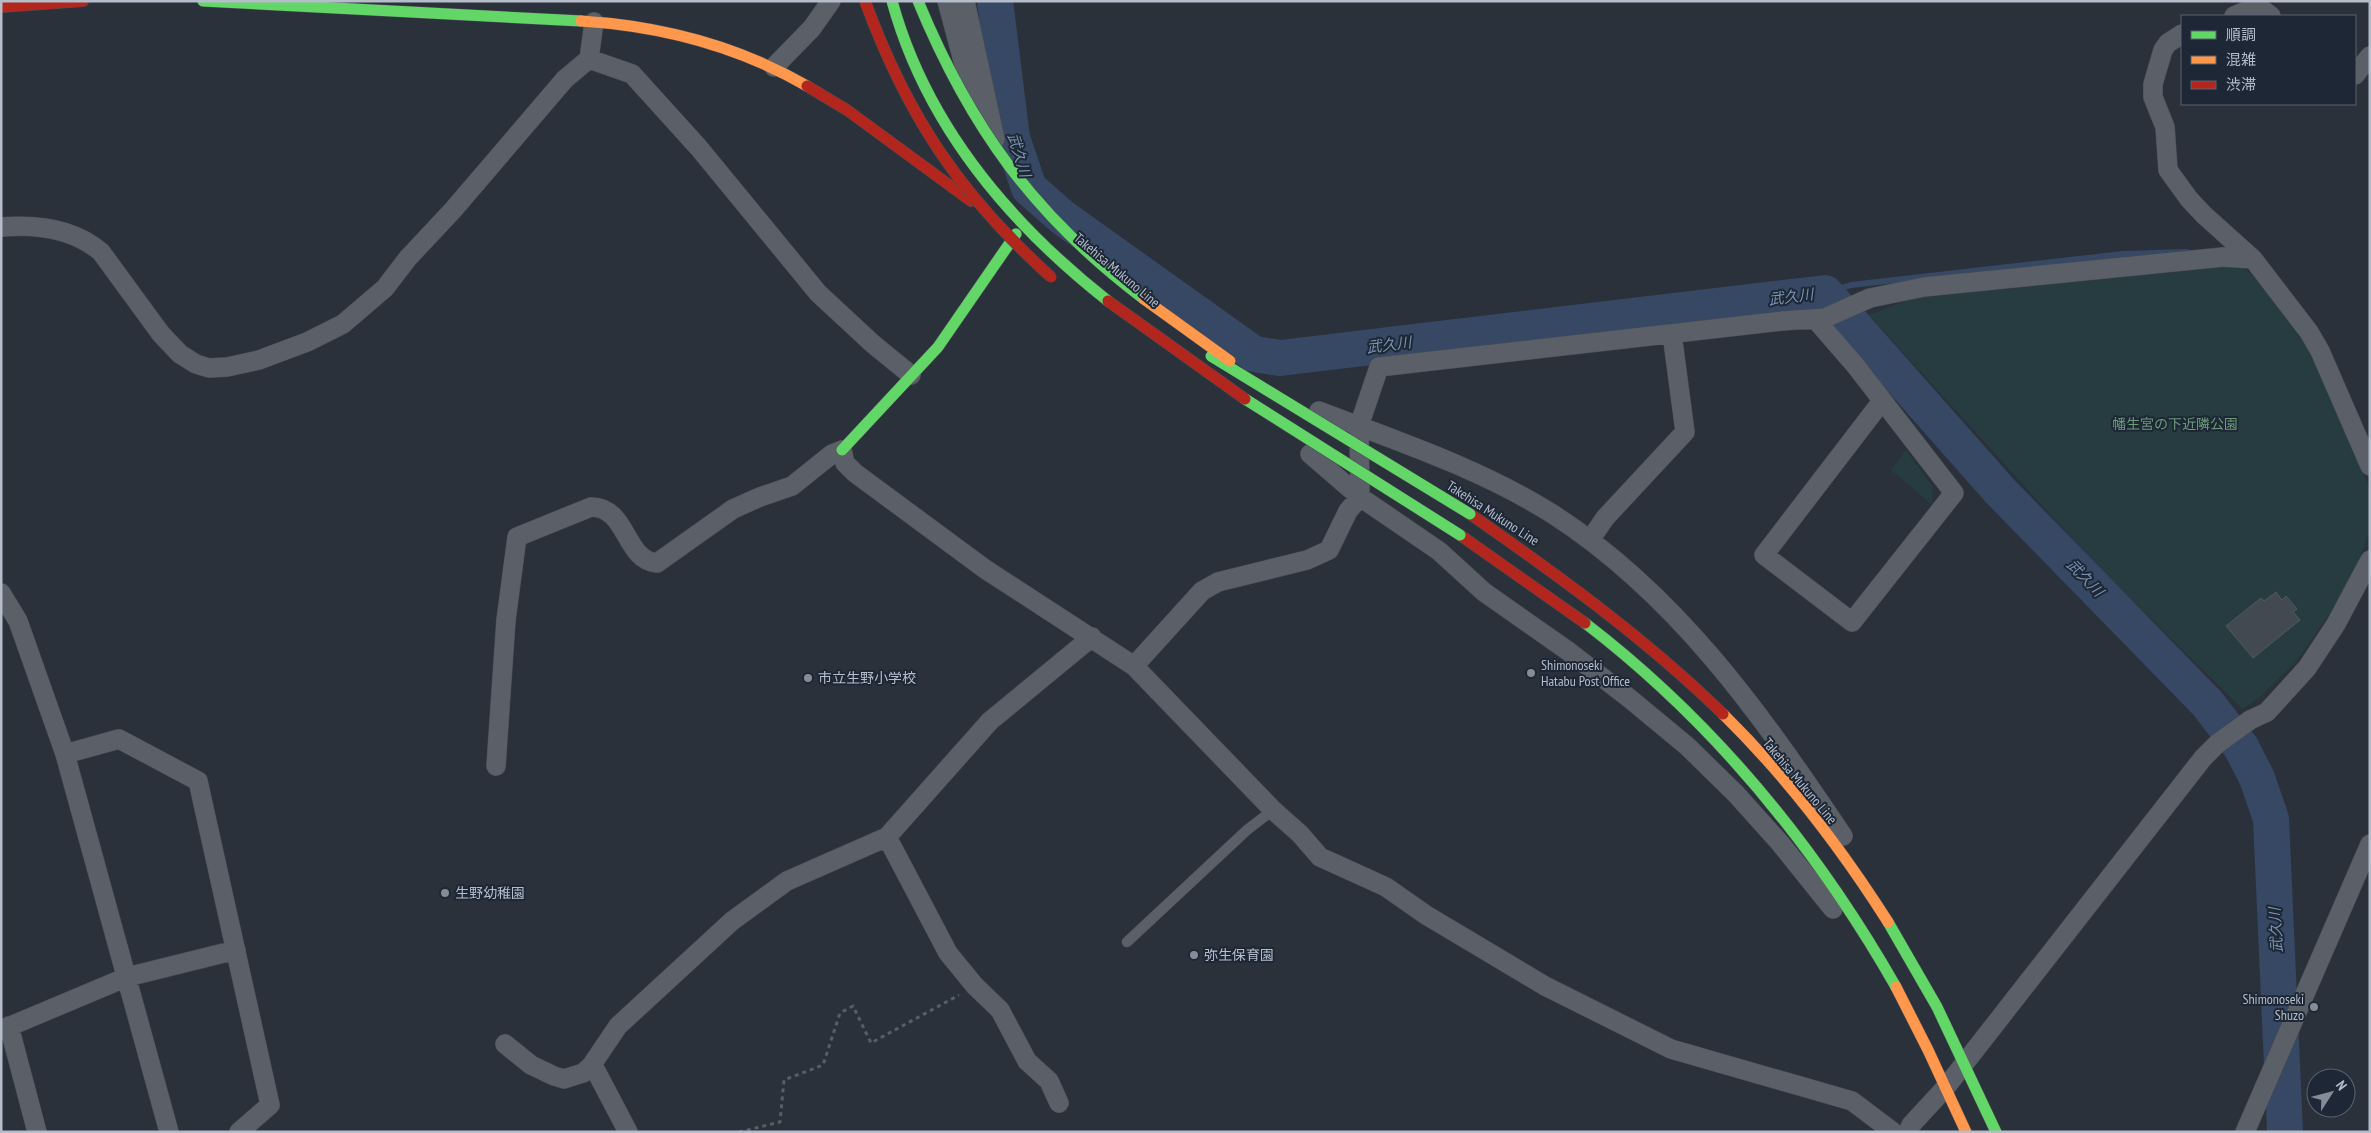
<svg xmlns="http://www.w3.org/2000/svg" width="2371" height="1133" font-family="'PT Sans Narrow','Noto Sans JP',sans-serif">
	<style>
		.green { fill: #273c40 }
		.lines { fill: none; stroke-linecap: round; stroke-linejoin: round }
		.stream { stroke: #364864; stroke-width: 6 }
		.river { stroke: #364864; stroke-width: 36 }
		.building { fill: #434950; stroke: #525861 }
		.lane-casing { stroke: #494d54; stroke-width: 11 }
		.street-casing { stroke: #494d54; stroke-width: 20 }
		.fast-casing { stroke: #494d54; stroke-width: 12 }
		.slow-casing { stroke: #494d54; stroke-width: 12 }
		.jam-casing { stroke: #494d54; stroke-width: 12 }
		.path { stroke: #585e65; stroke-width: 3; stroke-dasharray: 4 4; stroke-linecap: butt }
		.lane { stroke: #5b5f67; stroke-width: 10 }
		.street { stroke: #5b5f67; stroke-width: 19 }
		.fast { stroke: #63d668; stroke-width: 11 }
		.slow { stroke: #ff974d; stroke-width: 11 }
		.jam { stroke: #b3261e; stroke-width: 11 }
		.fast-bridge-casing { stroke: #494d54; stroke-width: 12; stroke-linecap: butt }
		.slow-bridge-casing { stroke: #494d54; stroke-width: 12; stroke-linecap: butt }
		.jam-bridge-casing { stroke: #494d54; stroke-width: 12; stroke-linecap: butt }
		.fast-bridge { stroke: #63d668; stroke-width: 11 }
		.slow-bridge { stroke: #ff974d; stroke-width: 11 }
		.jam-bridge { stroke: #b3261e; stroke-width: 11 }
		.poi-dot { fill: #848c98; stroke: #1d2735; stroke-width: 2 }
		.labels { text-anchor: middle; stroke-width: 4; stroke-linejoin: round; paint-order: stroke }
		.street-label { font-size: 14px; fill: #b5bdcb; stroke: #1d2735 }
		.park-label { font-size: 14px; fill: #6b9c77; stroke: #1d2735 }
		.poi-label { font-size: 14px; fill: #b5bdcb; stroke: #1d2735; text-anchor: start }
		.water-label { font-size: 15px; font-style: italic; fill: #7b92b3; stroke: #1d2735 }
	</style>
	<rect width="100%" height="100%" fill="#2a313a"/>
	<path class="green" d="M2224,266L2242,267L2255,278L2272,296L2305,339L2370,489V530L2349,586L2295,663L2260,697L2243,709L2098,567L1869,315L1923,294Z
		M1906,450L1933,487L1932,505L1891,470Z"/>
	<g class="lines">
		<path class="stream" d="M1825,293L1851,285L2123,254L2187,252"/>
		<path class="river" d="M995,1L1012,138L1029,188L1062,217L1254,354L1280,358L1825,293L2000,491L2207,703L2241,747L2257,778L2271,819L2285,1132"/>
	</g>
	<path class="building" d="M2276,592L2282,600L2286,596L2297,609L2293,612L2300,620L2253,658L2226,626L2261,598L2264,601Z"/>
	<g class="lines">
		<g class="lane-casing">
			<path id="lane" d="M1127,942L1247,830L1273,810"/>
		</g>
		<g class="street-casing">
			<path id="street" d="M947,1L974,102
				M965,1L995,139
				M2234,16L2258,6L2271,16
				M2182,34L2168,43L2163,50L2153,84V97L2165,127L2168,170L2189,199L2204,215L2253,259L2309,332L2320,351L2370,466
				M589,59L632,74L699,148L818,293L873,344L911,375
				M774,67L812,28L831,1
				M2355,75L2370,56
				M1,227C37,224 73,228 101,252L161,334L180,354L196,364L209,368L227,367L259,360L307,342L343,324L385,288L408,258L453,210L565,79L589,59L594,22
				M1815,319L1855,365L1954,493L1852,622L1764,555L1882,401
				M1319,411C1397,441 1479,468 1551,513C1676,593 1761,714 1843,836
				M1310,454L1360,497L1439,551L1484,592L1568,651L1629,698L1687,746L1736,794L1780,843L1833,909
				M1590,540L1605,518L1685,432L1672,334
				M1,593L18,621L65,754L169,1132
				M1134,666L1202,591L1218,582L1307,560L1329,550L1348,511L1360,497L1359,426L1379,367L1782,321L1825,318L1870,298L1924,287L2223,257L2253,259
				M65,754L119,739L198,781L270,1105L239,1132
				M496,766L506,620L517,537L591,507C628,507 624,560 657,563L733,509L760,497L792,486L832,454L842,450L845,463L855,473L985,569L1134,666L1273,810L1300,834L1320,857L1386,887L1426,915L1545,986L1671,1049L1852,1101L1893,1132
				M887,837L948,953L975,986L1000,1010L1027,1061L1049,1081L1059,1103
				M9,1026L37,1132
				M1,1030L127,977L236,950
				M505,1044L531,1065L554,1076L564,1079L583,1073L591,1066L618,1026L732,921L787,881L887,837L990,721L1092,637
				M591,1066L596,1071L628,1132
				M1908,1132L1911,1125L1946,1087L2203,758L2217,744L2250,720L2267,712L2307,668L2336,624L2370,560
				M2245,1132L2370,844"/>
		</g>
		<g class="fast-casing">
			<path id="fast" d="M203,1L581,21
				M842,450L938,347L1016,234
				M1585,623C1714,722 1816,847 1896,987
				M1888,922L1937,1007L1996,1132"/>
		</g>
		<g class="slow-casing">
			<path id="slow" d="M581,21C661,26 738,46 807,86
				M1723,714C1786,776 1841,848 1888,922
				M1896,987L1928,1050L1966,1132"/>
		</g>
		<g class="jam-casing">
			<path id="jam" d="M1,7L83,1
				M807,86L847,110L971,201
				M1470,514C1559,576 1645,638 1723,714
				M1460,535L1585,623"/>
		</g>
		<path class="path" d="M739,1132L780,1122L784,1080L823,1065L840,1013L853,1006L871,1043L959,995"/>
		<use href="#lane" class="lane"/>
		<use href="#street" class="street"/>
		<use href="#fast" class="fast"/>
		<use href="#slow" class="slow"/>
		<use href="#jam" class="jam"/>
		<g class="fast-bridge-casing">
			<path id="fast-bridge" d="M892,1C926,125 1009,223 1108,301
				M918,1C970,127 1034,216 1144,299
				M1211,356L1470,514
				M1245,399L1460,535"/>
		</g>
		<g class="slow-bridge-casing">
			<path id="slow-bridge" d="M1144,299L1230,361"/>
		</g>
		<g class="jam-bridge-casing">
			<path id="jam-bridge" d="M865,1C907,116 960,195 1051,277
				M1108,301L1245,399"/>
		</g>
		<use href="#fast-bridge" class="fast-bridge"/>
		<use href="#slow-bridge" class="slow-bridge"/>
		<use href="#jam-bridge" class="jam-bridge"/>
	</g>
	<g class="poi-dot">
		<circle cx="1531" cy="673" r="5"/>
		<circle cx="808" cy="678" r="5"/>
		<circle cx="445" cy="893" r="5"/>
		<circle cx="1194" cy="955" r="5"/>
		<circle cx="2314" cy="1007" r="5"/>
	</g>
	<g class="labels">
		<g class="street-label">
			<text transform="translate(1117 270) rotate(40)" y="5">Takehisa Mukuno Line</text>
			<text transform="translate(1493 513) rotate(33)" y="5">Takehisa Mukuno Line</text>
			<text transform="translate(1800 781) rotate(50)" y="5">Takehisa Mukuno Line</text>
		</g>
		<g class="park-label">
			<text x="2175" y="429">幡生宮の下近隣公園</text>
		</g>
		<g class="poi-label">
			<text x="1541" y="670">Shimonoseki<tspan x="1541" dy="16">Hatabu Post Office</tspan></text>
			<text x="818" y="683">市立生野小学校</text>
			<text x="455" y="898">生野幼稚園</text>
			<text x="1204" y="960">弥生保育園</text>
			<text x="2304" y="1004" text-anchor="end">Shimonoseki<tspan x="2304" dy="16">Shuzo</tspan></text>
		</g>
		<g class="water-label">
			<text transform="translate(1019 155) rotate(73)" y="5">武久川</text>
			<text transform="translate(1791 297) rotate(-7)" y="5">武久川</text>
			<text transform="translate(1389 345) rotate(-7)" y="5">武久川</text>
			<text transform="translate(2085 578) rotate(46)" y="5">武久川</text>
			<text transform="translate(2276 930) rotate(-93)" y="5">武久川</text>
		</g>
	</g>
	<rect width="2371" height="1133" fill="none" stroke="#b5bdcb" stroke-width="5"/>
	<rect x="2181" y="15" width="175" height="90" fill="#1d2735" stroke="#5a6371"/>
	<rect x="2191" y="31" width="25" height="8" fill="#63d668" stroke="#5a6371"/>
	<text x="2226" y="40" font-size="15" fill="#b5bdcb">順調</text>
	<rect x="2191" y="56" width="25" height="8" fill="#ff974d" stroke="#5a6371"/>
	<text x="2226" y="65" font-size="15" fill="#b5bdcb">混雑</text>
	<rect x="2191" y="81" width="25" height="8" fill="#b3261e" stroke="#5a6371"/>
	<text x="2226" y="90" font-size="15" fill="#b5bdcb">渋滞</text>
	<g transform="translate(2331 1093) rotate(54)"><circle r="24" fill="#1d2735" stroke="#5a6371"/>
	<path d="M0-4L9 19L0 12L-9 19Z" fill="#848c98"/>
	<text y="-8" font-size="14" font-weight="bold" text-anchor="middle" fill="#b5bdcb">N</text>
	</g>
</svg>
